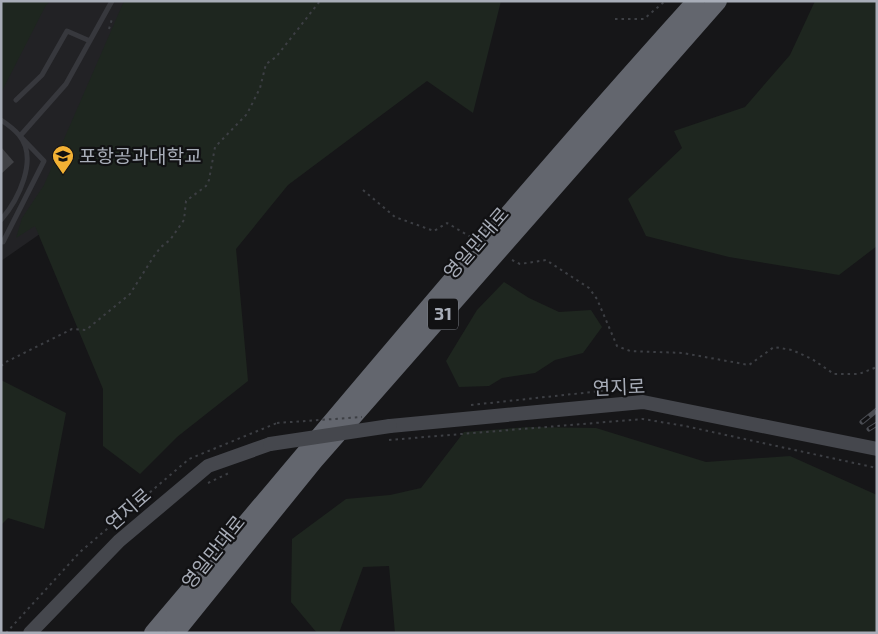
<svg xmlns="http://www.w3.org/2000/svg" width="878" height="634" font-family="'Exo 2','Noto Sans KR',sans-serif">
	<style>
		.built { fill: #222225 }
		.green { fill: #1e261f }
		.building { fill: #404145 }
		.lines { fill: none; stroke-linecap: round; stroke-linejoin: round }
		.path { stroke: #3d3f44; stroke-width: 2; stroke-dasharray: 2.5 4; stroke-linecap: butt }
		.lane { stroke: #37383d; stroke-width: 5 }
		.secondary { stroke: #45474d; stroke-width: 14 }
		.highway { stroke: #63666e; stroke-width: 18 }
		.rail-casing { stroke: #4a4c52; stroke-width: 5 }
		.rail { stroke: #111113; stroke-width: 3; stroke-dasharray: 9; stroke-linecap: butt }
		.path-bridge { stroke: #3d3f44; stroke-width: 2; stroke-dasharray: 2.5 4; stroke-linecap: butt }
		.secondary-bridge { stroke: #45474d; stroke-width: 14 }
		.labels { text-anchor: middle; stroke-width: 4.5; stroke-linejoin: round; paint-order: stroke }
		.shield { fill: #111113; stroke: #7b7e86; stroke-width: 1 }
		.shield-label { font-size: 18px; font-weight: bold; fill: #a8adb8 }
		.poi-label { font-size: 19px; fill: #a8adb8; stroke: #111113; text-anchor: start }
		.street-label { font-size: 19px; fill: #a8adb8; stroke: #111113 }
	</style>
	<rect width="100%" height="100%" fill="#161618"/>
	<path class="built" d="M1,1H291L247,90L1,261Z"/>
	<path class="green" d="M1,1H51L46,5L1,93Z
		M124,1H501L473,113L427,81L288,185L236,249L248,381L177,437L140,474L103,446V389L35,226L16,238L22,218L44,185Z
		M815,1H877V246L839,275L729,257L646,236L628,199L682,148L674,131L745,107L790,55Z
		M504,282L529,298L559,312L591,310L602,327L583,353L555,360L535,373L502,378L489,386L459,387L446,361L477,310Z
		M1,380L66,413L44,529L8,518L1,525Z
		M529,427L596,428L706,462L790,456L877,495V633H395L389,566L363,567L339,633H317L291,602L292,539L346,499L390,495L421,488L464,432Z"/>
	<path class="building" d="M1,147L14,162L1,174Z"/>
	<g class="lines">
		<path class="path" d="M615,19H644L665,1
			M109,29L112,19
			M363,190L395,217L434,231L447,223L471,237
			M512,260L520,264L546,260L589,288L597,299L617,346L630,351L683,353L749,365L774,347L792,350L812,359L834,374H859L877,367
			M1,366L6,362L72,329L86,330L130,294L154,256L161,247L170,240L184,220L186,201L206,186L209,180L215,147L247,114L260,88L266,64L276,57L320,1
			M471,405L620,389L628,390
			M389,440L643,419L685,426L877,468
			M208,483L231,472
			M6,633L80,552L189,459L277,423"/>
		<path class="lane" d="M16,100L42,75L67,31L90,41
			M1,120C7,124 14,129 19,135C39,159 18,200 1,220
			M3,242L44,161L20,136L66,84L112,1"/>
		<path class="secondary" d="M390,426L643,402L877,449
			M30,633L119,541L208,466L270,444"/>
		<path class="highway" d="M153,633C333,421 510,207 696,1
			M175,633L314,461L718,1"/>
		<g class="rail-casing">
			<path id="rail" d="M862,422L877,410
				M869,429L877,424"/>
		</g>
		<use href="#rail" class="rail"/>
		<path class="path-bridge" d="M277,423L362,417"/>
		<path class="secondary-bridge" d="M270,444L390,426"/>
	</g>
	<defs>
		<g id="university-pin" transform="scale(1.125)"><path d="M0 17L-7.5 6A9.5 9.5 0 1 1 7.5 6Z" fill="#f2b134" stroke="#111113"/><path d="M0-5L7-2L0 1L-7-2ZM-4 1L0 2.5L4 1V4Q0 6-4 4Z" fill="#111"/></g>
	</defs>
	<g fill-rule="evenodd">
		<use href="#university-pin" x="63" y="156"/>
	</g>
	<g class="labels">
		<rect class="shield" x="428" y="298.5" width="30" height="31" rx="4"/>
		<g class="shield-label">
			<text x="443" y="320">31</text>
		</g>
		<g class="poi-label">
			<text x="79" y="163">포항공과대학교</text>
		</g>
		<g class="street-label">
			<text transform="translate(476 243) rotate(-49)" y="7">영일만대로</text>
			<text transform="translate(619 387) rotate(-2)" y="7">연지로</text>
			<text transform="translate(128 509) rotate(-41)" y="7">연지로</text>
			<text transform="translate(213 552) rotate(-51)" y="7">영일만대로</text>
		</g>
	</g>
	<rect width="878" height="634" fill="none" stroke="#a8adb8" stroke-width="5"/>
</svg>
